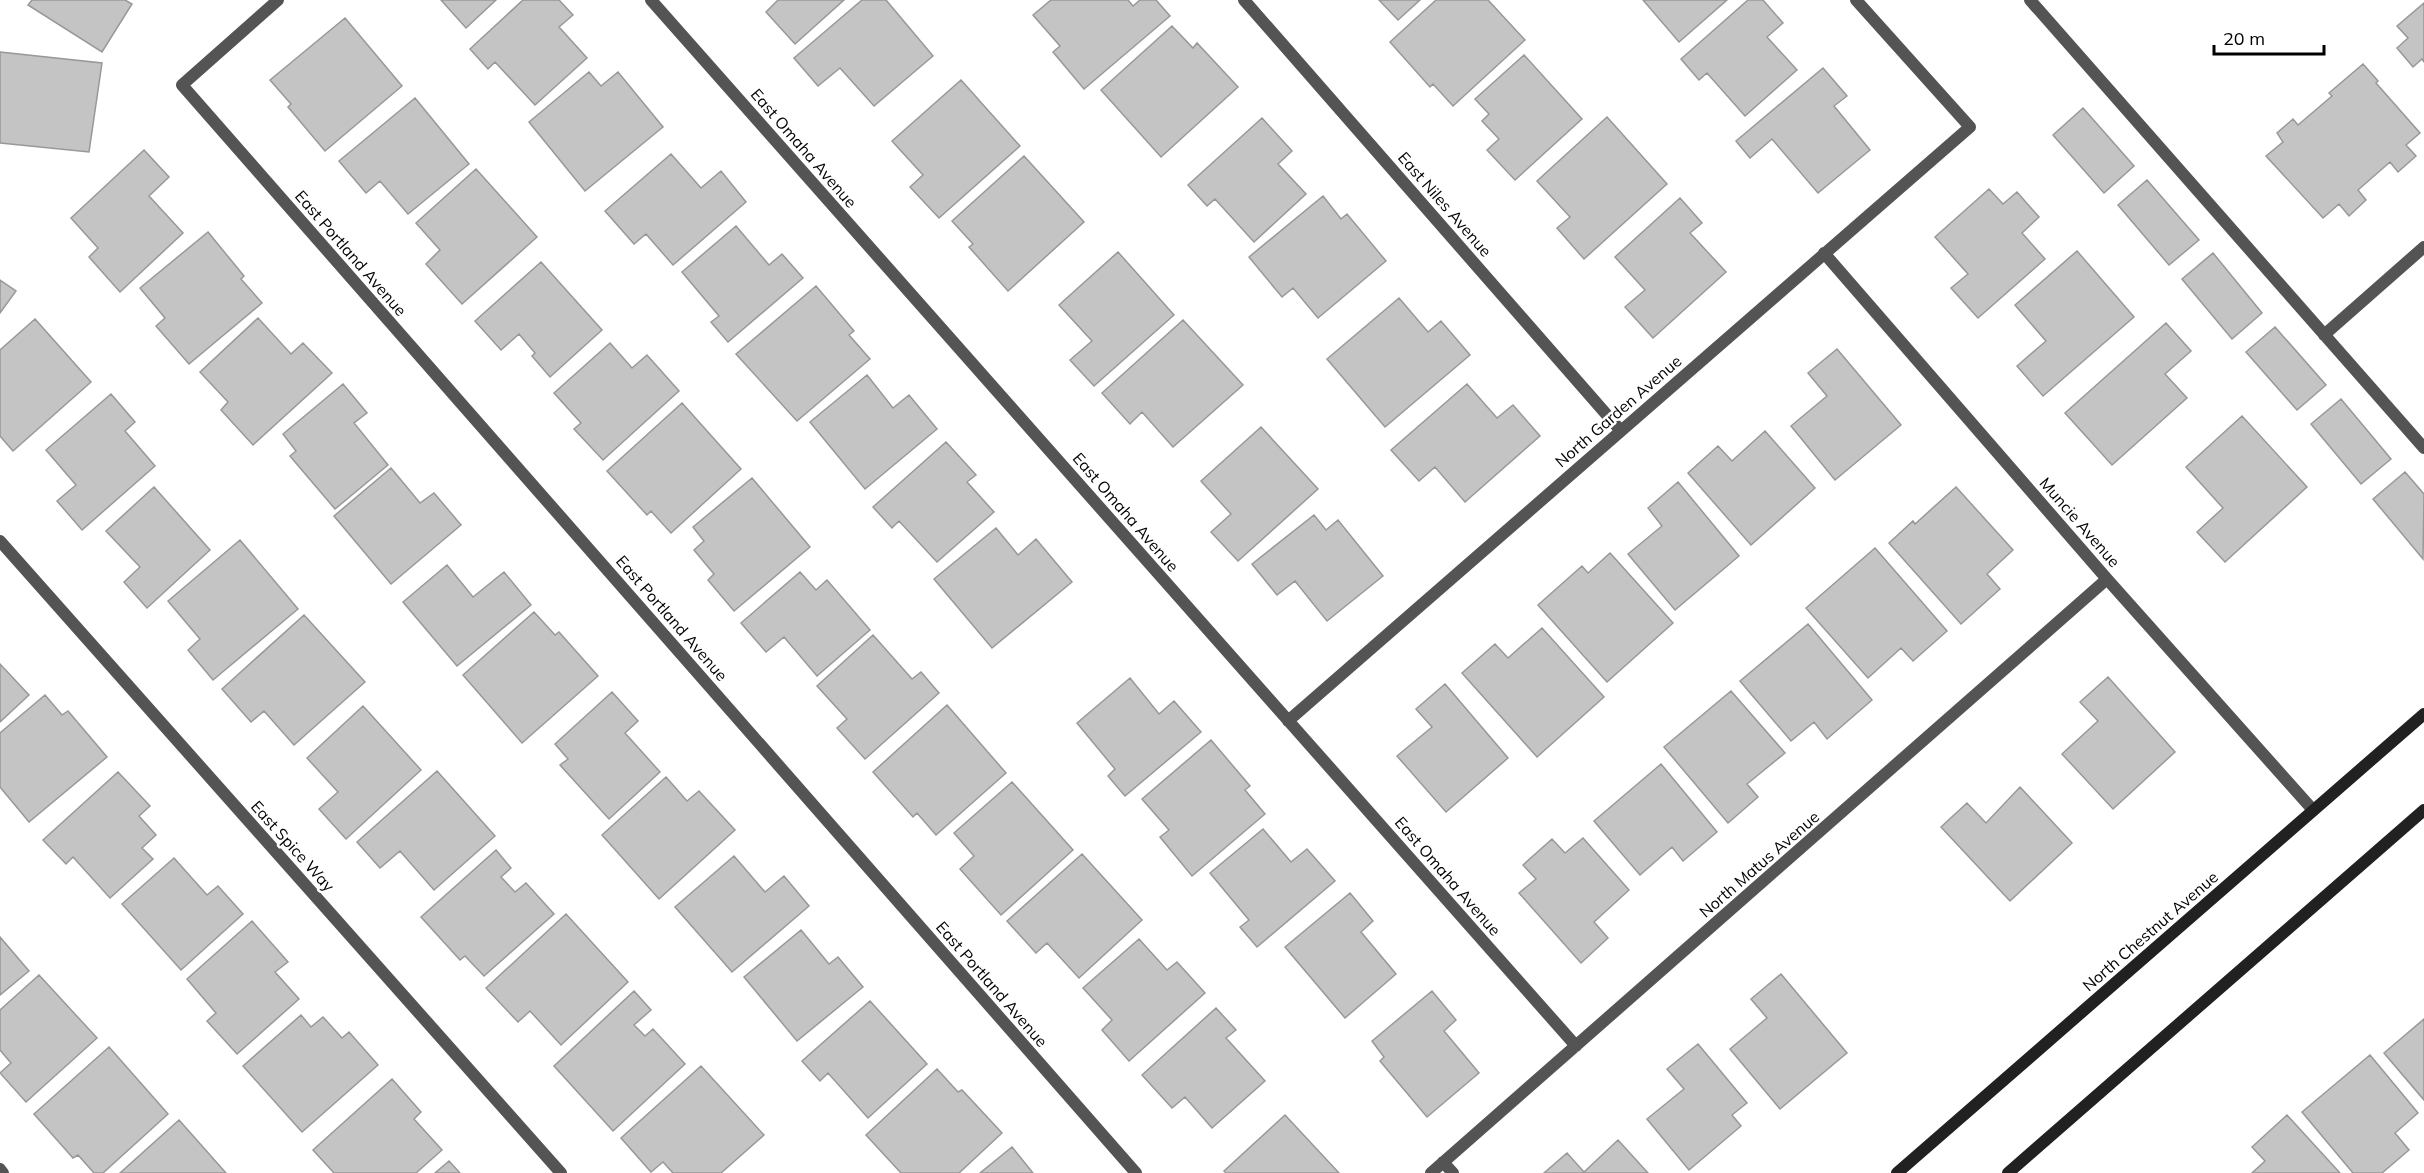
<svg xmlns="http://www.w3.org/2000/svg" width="2424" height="1173" font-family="Mulish,sans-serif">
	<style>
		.building { fill: #c4c4c4; stroke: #989898; stroke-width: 1.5 }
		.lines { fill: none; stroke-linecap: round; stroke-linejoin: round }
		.service { stroke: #545454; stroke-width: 12 }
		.minor { stroke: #545454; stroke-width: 12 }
		.secondary { stroke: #212121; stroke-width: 12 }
		.labels { text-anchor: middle; stroke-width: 5; stroke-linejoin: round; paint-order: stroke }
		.street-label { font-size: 16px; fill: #000; stroke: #fff }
	</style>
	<rect width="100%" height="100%" fill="#fff"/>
	<path class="building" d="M32,0H125L132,4L102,52L28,5Z
		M441,0H496L466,28Z
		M523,0H559L573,15L559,27L587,58L535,105L495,62L488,69L470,49Z
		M778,0H844L795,44L766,12Z
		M862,0H886L933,56L874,106L840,68L818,86L794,58Z
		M1051,0H1128L1133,6L1140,0H1156L1170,16L1084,89L1053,52L1060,46L1033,15Z
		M1379,0H1420L1398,20Z
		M1436,0H1488L1525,40L1453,106L1433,84L1430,87L1390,42Z
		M1643,0H1727L1679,42Z
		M1748,0H1763L1783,23L1767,37L1797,70L1745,116L1707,73L1699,80L1681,59Z
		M2424,3V62L2422,59L2413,67L2397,48L2408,38L2397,26Z
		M345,18L402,86L325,151L288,107L291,104L270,80Z
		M1172,26L1193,48L1197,43L1238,87L1161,157L1101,90Z
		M0,52L102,63L89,152L0,143Z
		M1524,55L1582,119L1515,180L1487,150L1499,139L1482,121L1489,114L1475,99Z
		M2363,64L2378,81L2376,83L2420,133L2406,145L2416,156L2398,172L2390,162L2358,190L2366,200L2349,216L2339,204L2323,218L2266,156L2283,142L2277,133L2293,119L2298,125L2332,96L2329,93Z
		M1823,68L1847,96L1834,106L1870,150L1818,193L1772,139L1750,158L1736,141Z
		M589,72L601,86L618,72L663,127L585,191L529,122Z
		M961,80L1020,146L939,218L910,187L923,175L892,141Z
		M415,98L469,164L408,214L380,181L366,193L339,161Z
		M2083,108L2134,166L2104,193L2053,135Z
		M1607,117L1667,184L1584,259L1557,228L1570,217L1537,181Z
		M1262,118L1292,151L1278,164L1306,194L1254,242L1215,199L1207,206L1188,185Z
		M144,150L169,177L149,196L183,233L120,292L89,257L98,248L71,218Z
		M671,154L701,188L721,171L746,202L673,265L646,234L634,244L605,211Z
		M1024,156L1084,222L1008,291L969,247L973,244L952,221Z
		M476,169L537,237L462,304L426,264L440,250L416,223Z
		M2147,180L2199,240L2169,265L2118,205Z
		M1989,189L2003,204L2017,192L2039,217L2022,233L2045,259L1978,318L1951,288L1968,274L1935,237Z
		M1323,196L1341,219L1347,214L1386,261L1318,318L1293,288L1282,297L1249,257Z
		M1680,198L1702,223L1690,233L1726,272L1653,338L1625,307L1645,290L1615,257Z
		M736,226L769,265L782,254L803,278L728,342L711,322L719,316L682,272Z
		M208,232L244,276L241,279L262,303L189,364L156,326L165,318L140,288Z
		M2077,251L2134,317L2043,396L2017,366L2046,341L2015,305Z
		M1118,252L1174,315L1094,386L1070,360L1092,341L1059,305Z
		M2213,253L2262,313L2232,339L2182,279Z
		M541,262L602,330L550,377L532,356L535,353L519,334L501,350L475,321Z
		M0,280L16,291L0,313Z
		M816,286L854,331L849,335L870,359L797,421L736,354Z
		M1399,298L1428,332L1441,321L1470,355L1385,427L1327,359Z
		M258,318L291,354L303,343L332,373L253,445L221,410L228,402L200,372Z
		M35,319L91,382L13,451L0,436V350Z
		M1183,320L1243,385L1173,447L1142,412L1130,424L1102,393Z
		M2166,323L2191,351L2165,374L2187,398L2112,465L2065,413Z
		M2275,327L2326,385L2297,410L2246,352Z
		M610,343L632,368L647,355L679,391L603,460L574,429L581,423L554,393Z
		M1837,349L1901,425L1835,480L1791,426L1827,396L1808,373Z
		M867,375L893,408L909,395L937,429L865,489L810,422Z
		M343,384L367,413L354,423L388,465L335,509L290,456L296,451L283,434Z
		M1467,384L1497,418L1513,405L1540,436L1465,502L1435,467L1419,481L1391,450Z
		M111,394L135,422L125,431L155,466L82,530L57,501L76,485L46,450Z
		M2341,399L2391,459L2361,484L2311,424Z
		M682,403L741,469L671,533L651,511L647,515L607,471Z
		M2242,416L2307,487L2225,562L2197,532L2223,508L2186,467Z
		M1261,427L1318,489L1238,561L1211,532L1231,514L1201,481Z
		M1765,431L1815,488L1751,545L1688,473L1718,446L1732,461Z
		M946,442L976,475L967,482L994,512L937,562L899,521L892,528L873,507Z
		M391,468L420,503L434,493L461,525L391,584L334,516Z
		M2405,472L2424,494L2423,559L2373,499Z
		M752,478L810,547L734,611L708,580L714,574L694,550L704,541L693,527Z
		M1678,482L1739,556L1675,610L1628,554L1662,526L1648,508Z
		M154,487L210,550L147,608L124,582L140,567L106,531Z
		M1956,487L2013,550L1987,574L2000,589L1961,624L1889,543L1913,521L1915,524Z
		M1314,515L1326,530L1338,520L1383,576L1327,621L1295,581L1277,595L1252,564Z
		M996,528L1018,555L1036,539L1072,582L992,648L934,579Z
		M240,540L298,609L213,680L188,650L200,639L168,601Z
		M1875,548L1947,631L1913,661L1901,648L1868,678L1806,608Z
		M1610,553L1673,623L1607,682L1538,605L1582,566L1588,573Z
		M447,565L473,597L504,572L531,605L457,666L403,602Z
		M800,572L816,590L827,580L870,630L817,676L784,637L766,652L741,623Z
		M534,612L555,635L559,632L598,676L522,743L463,675Z
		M304,615L365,682L294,745L264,711L251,722L222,689Z
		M1808,624L1872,700L1827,739L1814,722L1791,741L1740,681Z
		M1542,628L1604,697L1537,757L1462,673L1495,644L1508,658Z
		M873,635L912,679L921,672L939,693L865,759L837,728L847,719L817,686Z
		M0,664L29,695L0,722Z
		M2108,677L2175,752L2113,809L2062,754L2098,721L2080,702Z
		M1130,678L1159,714L1174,701L1201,732L1125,796L1108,776L1115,769L1077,723Z
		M1445,684L1508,758L1446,812L1397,756L1432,727L1416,709Z
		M1731,691L1785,753L1747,784L1758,797L1728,823L1664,747Z
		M612,692L638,721L625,733L660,772L609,819L560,765L568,759L555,744Z
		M45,695L62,715L68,711L107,757L29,822L0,787V733Z
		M947,705L1006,773L936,835L917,813L913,817L873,772Z
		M363,706L421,770L346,839L319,809L338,792L307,758Z
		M1211,740L1250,786L1245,790L1265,814L1192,876L1160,837L1169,830L1142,799Z
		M1661,764L1717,832L1683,861L1672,847L1640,875L1594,821Z
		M437,771L495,836L434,890L400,851L380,868L357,842Z
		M118,772L150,806L139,816L156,835L142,848L153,859L110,898L73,857L66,864L43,840Z
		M666,777L687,801L699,791L735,830L659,899L602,835Z
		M1012,782L1073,850L1001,915L960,869L974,856L954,833Z
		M2020,787L2072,843L2010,901L1941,827L1967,803L1986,823Z
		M1263,829L1291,862L1307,849L1335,881L1257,947L1240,927L1249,920L1210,873Z
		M1583,838L1629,890L1594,922L1608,938L1581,963L1519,893L1536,879L1523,865L1552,839L1565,853Z
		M496,850L511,868L501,877L515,892L526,883L554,914L484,976L465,956L460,960L421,917Z
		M1082,854L1142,920L1079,978L1047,943L1036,953L1007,921Z
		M734,856L765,892L784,876L809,906L732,972L675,907Z
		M174,858L207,895L218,886L243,914L181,970L122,904Z
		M1350,893L1373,921L1361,932L1396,974L1345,1018L1285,947Z
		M566,914L628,982L561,1045L530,1011L518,1022L486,988Z
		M252,921L288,962L275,972L299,999L237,1054L207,1021L216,1013L187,979Z
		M801,930L829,964L838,957L863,987L797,1041L744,977Z
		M0,937L29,971L0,995Z
		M1139,939L1167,970L1177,962L1205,993L1129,1061L1102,1030L1112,1020L1083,988Z
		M1781,974L1847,1053L1780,1109L1730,1049L1767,1018L1751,999Z
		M39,975L97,1038L26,1102L0,1073L11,1063L0,1050V1010Z
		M634,991L651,1010L634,1025L645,1036L653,1029L685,1064L613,1131L554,1066Z
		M1432,991L1456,1020L1444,1031L1479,1073L1427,1117L1380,1061L1384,1057L1372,1041Z
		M870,1001L927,1064L868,1118L828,1073L820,1081L802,1061Z
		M1216,1008L1236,1030L1226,1038L1265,1081L1212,1128L1185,1097L1172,1108L1142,1075Z
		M301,1015L311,1027L323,1017L342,1038L349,1032L378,1065L302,1132L243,1066Z
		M2424,1019V1100L2384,1053Z
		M1698,1044L1747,1103L1732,1115L1741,1126L1689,1170L1647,1119L1684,1089L1667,1069Z
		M109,1047L168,1114L103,1173H94L78,1155L73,1158L34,1114Z
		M2370,1055L2418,1113L2395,1133L2409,1150L2382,1173H2353L2302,1112Z
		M701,1066L764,1135L721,1173H673L663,1162L651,1172L621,1138Z
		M937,1069L958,1092L962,1090L1002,1133L959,1173H901L866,1135Z
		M392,1079L421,1112L414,1119L442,1150L416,1173H334L313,1150Z
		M1285,1115L1339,1173H1226L1224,1171Z
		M2287,1115L2340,1173H2252L2265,1161L2252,1147Z
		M179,1120L226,1173H120Z
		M1618,1140L1648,1173H1544L1567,1153L1584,1172Z
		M1012,1147L1033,1173H980Z
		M449,1161L460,1173H435Z"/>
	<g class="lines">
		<path class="service" d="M2030,0L2424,448
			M2324,335L2424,247"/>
		<path class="minor" d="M278,0L182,85L1136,1173
			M651,0L1576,1046
			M1244,0L1621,431
			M1824,253L2107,579L2313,810
			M0,541L561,1173
			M1288,721L1970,127L1856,0
			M1443,1162L1453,1173
			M0,1169L3,1173
			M1431,1173L2107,579"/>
		<path class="secondary" d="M1897,1173L2424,714
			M2008,1173L2424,810"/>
	</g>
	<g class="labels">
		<g class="street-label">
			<text transform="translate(804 148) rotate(49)" y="6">East Omaha Avenue</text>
			<text transform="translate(1445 204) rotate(49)" y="6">East Niles Avenue</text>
			<text transform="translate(351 253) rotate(49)" y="6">East Portland Avenue</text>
			<text transform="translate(1618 411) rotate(-41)" y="6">North Garden Avenue</text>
			<text transform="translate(1126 512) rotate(49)" y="6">East Omaha Avenue</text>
			<text transform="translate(2080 522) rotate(49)" y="6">Muncie Avenue</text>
			<text transform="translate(672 618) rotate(49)" y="6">East Portland Avenue</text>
			<text transform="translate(293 846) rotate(48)" y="6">East Spice Way</text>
			<text transform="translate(1759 864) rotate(-41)" y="6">North Matus Avenue</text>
			<text transform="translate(1448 876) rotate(49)" y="6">East Omaha Avenue</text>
			<text transform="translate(2150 931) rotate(-41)" y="6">North Chestnut Avenue</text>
			<text transform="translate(992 984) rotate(49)" y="6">East Portland Avenue</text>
		</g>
	</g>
	<path d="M2214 45v9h110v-9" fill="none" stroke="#000000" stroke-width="3"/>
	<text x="2223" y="45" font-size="18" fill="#000000" stroke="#ffffff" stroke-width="4.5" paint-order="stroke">20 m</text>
</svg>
